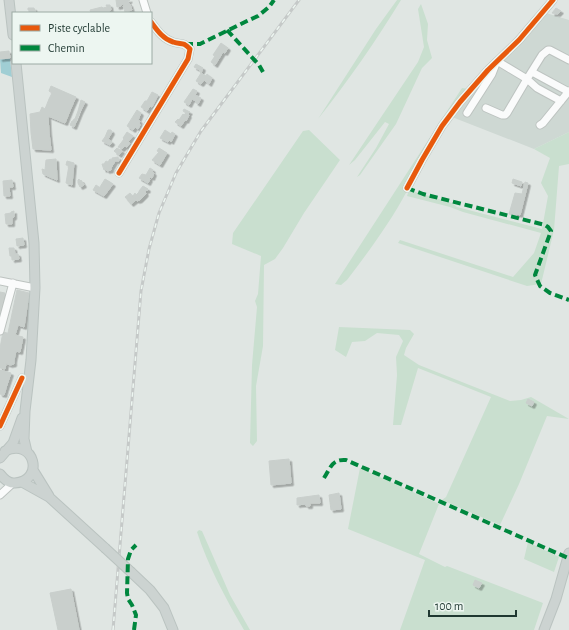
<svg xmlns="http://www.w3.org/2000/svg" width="569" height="630" font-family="'Alegreya Sans',sans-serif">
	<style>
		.built { fill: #ced8d3 }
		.green { fill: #c9dfcf }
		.water { fill: #a0ced4 }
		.building { fill: #c9cfcc; stroke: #c9cfcc; filter: url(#shadow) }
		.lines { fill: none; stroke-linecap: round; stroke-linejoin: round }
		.minor-casing { stroke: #bdc3c0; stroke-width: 9 }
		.major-casing { stroke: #bac3c0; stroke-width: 11 }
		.minor { stroke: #fafbfb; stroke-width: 7 }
		.major { stroke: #ccd3d1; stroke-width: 9 }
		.rail-casing { stroke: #c5c9c8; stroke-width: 3 }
		.rail { stroke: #edf6f1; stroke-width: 1.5; stroke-dasharray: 4.5; stroke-linecap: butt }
		.major-bridge-casing { stroke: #bac3c0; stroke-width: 11; stroke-linecap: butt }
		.major-bridge { stroke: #ccd3d1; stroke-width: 9 }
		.quiet { stroke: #00873e; stroke-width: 4; stroke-dasharray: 8 4; stroke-linecap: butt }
		.cycleway-casing { stroke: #edf6f1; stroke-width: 8 }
		.cycleway { stroke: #e8590c; stroke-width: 5 }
	</style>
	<defs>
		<filter id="shadow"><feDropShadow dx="2.5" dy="2.5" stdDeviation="0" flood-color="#0004"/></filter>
	</defs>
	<rect width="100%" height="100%" fill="#e0e6e3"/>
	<path class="built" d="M546,13L569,20V132L534,149L452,117L490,72L504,59Z"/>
	<path class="green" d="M397,0H401C376,41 348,81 318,119L376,29Z
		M421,4L428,24L427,40L432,58L422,68L396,124L360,175L357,177L376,148L389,124L385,122L355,160L349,165L418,62L424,47L418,9Z
		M462,88L469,89L405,186L407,191C390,223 369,251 347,280L341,285L335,284Z
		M309,130L340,160L304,213L283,248L275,259L264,265L263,346L256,386L257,441L253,446L250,443L252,365L257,307L255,301L258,294L261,256L232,244L233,233L303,131Z
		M569,132V164L559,166L554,230L541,284L527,286L398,243L400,240L513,277L534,253L541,233L463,212L450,207L407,196L409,190L452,203L457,207L542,229L548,196L541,183L550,158L534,149Z
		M339,327L410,330L414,334L406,348L404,355L419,365L510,401L521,400L531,397L569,419L547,416L519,484L500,525L442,500L446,497L491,397L418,368L401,425H393L397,375L396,357L403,341L399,335L377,333L365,341L352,342L346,357L335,350Z
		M360,468L439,504L419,554L445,567L447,566L543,603L534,630H400L425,560L348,529Z
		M199,530L202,531L230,595L250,630H244C226,599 208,566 197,532Z
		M528,542L559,557L554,572L524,559Z"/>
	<path class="water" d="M10,58L12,77L1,73L0,59Z"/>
	<path class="building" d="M116,0H130L128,1L129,4H130L132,10L125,12L123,6L125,5L124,4L121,5V6L117,7Z
		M106,5H110L111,10L109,11V13H91L96,12L95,10L107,7Z
		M102,7L103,8L95,10L96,12L91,13L90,10Z
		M28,8H34L36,13H29V10H28Z
		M556,8L561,11L558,14L552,13Z
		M221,43L228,48L225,53L223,52L215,65L211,62L215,56L213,55Z
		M9,51L10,58L0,59V52Z
		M196,64L203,68L201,73L199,71L200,70L194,67Z
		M201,73L206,76L207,74L212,78L209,84L204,80L201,84L196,81Z
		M51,86L76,97L71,108L49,99L52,93L49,91Z
		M193,89L197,91L195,95L201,98L198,104L195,102L196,101L192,99L189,105L184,102Z
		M152,92L158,95L152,107L150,106L147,111L141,107L145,101H147Z
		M49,99L71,108L65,123L48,116L49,133H31L30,114L40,112L42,107L45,109Z
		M81,100L85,102L80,112L78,111Z
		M184,109L190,112L188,114L189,115L186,121L185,120L181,126L175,122L178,119L179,120L183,114L184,115L186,113L183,111Z
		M137,110L141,113L138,120L140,121L139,123L140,125L138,129L135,127L133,130L127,126Z
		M78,111L80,112L74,127L70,125L72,121H73L74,119H75Z
		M108,130H111L112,132L108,139L112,142V143L106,139V138L105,137Z
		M165,130L171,134L172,132L175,134L171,142L169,140L168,142L160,138Z
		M127,132L133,136L128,142L130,143L127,147L125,146L122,149L118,147L124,139L123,138Z
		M31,133H49L51,150L33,149Z
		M105,137L106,138V139L112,143L110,145L102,141Z
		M117,148L122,151L119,155L114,151Z
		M159,148L167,153L160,165L152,160L159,152L157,151Z
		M118,157L119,161H115L114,163L111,168V170L107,171L106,169L104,170L102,164H104L106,161L108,162L110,159L112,160V158Z
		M56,159L57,180L43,174L42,169L45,170L46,160Z
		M67,161L74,163L73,173H70L71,166L66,165Z
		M69,165L71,166L70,173H73L72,185L66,183Z
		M150,168L153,170L152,172L154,173L152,178L150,177L149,178L150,179L148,183L139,178L142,174L146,175Z
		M79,179L80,181L81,180L84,185L80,187L78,183V180Z
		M105,179L110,182L109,184L106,182L102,189L100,187Z
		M513,179L522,182L521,186L512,183Z
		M12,180L13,187H9L10,196H4L3,181Z
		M106,182L109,184L110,182L113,184L104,196L93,190L96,185L102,189Z
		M525,182L528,183L520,215L517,214L516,216L509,214L515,193L522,194Z
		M143,186L148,189L147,191L146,190L145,192L146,193L145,195L140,200L137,201L133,196L135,193L136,195L139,192V191Z
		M130,193L136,200L131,204L125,197Z
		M14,211V217L12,218V224H6L5,214L11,213V212Z
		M23,238L24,245L17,246L16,239Z
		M9,248H14L15,254H18L19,259L12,260V256H10Z
		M17,290L29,293L24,327L18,325L15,335L8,333Z
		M0,292L5,293L0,315Z
		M3,332L23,337L20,352L0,348Z
		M0,348L8,349L5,363L0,362Z
		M8,349L16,351L14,360L6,358Z
		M6,358L14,360V364L10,365L5,363Z
		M0,362L6,364L5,369L0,368Z
		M0,370L11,373L6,388L0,386Z
		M0,386L6,388L4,395L0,394Z
		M528,399L534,402L532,406L526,403Z
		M289,459L291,483L271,485L269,461Z
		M339,493L341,509L331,510L329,495Z
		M319,495L320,503H310V506H306V504L297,505V498Z
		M475,580L482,583L479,588L473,585Z
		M71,589L79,630H58L50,593Z"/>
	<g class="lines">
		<g class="minor-casing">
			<path id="minor" d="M143,0L147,13
				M532,72L569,92
				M486,108L502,115H505L507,113L527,79L537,88L561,101
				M467,113L492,74L497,61L527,79L542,55L548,50H550L569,60
				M540,125L543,123L569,91
				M119,173L188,59L190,49C182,41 182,45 173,42C163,39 157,30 151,22
				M407,188L422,160L442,126L460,102L488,70L519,40L553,0
				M0,281L35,288
				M0,331L13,283
				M0,426L22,378
				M0,495L13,483"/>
		</g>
		<g class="major-casing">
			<path id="major" d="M9,0L13,35
				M16,63L34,243L35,288L31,360L25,411L24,439L27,452
				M0,458L13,443L22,418
				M33,470L49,496
				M0,474C4,479 9,484 15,483C45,481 35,437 5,451
				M22,482L49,497L105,548
				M131,572L150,590L164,608L173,630
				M544,630L556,599L569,553"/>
		</g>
		<use href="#minor" class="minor"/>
		<use href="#major" class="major"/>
		<g class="rail-casing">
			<path id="rail" d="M113,630L141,291L149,249L159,213L176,173L201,131L299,0"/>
		</g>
		<use href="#rail" class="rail"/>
		<g class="major-bridge-casing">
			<path id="major-bridge" d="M105,548L131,572"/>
		</g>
		<use href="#major-bridge" class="major-bridge"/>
		<path class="quiet" d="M227,30L259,65L263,72
			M185,44H200L247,21L258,16L269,7L274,0
			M407,188L423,194L545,225L548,227L551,231L535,275L540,286L550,293L569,300
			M324,478C331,467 332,459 346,460L568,558
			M134,630L136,615L132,605L128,599L127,593L128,559L131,550L136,545"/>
		<g class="cycleway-casing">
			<path id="cycleway" d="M119,173L188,59L190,49C182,41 182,45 173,42C163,39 157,30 151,22
				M407,188L422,160L442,126L460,102L488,70L519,40L553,0
				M0,426L22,378"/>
		</g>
		<use href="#cycleway" class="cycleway"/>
	</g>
	<rect x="12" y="12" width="140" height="52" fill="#edf6f1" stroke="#9baaa4"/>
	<rect x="20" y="25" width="20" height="6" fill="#e8590c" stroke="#9baaa4"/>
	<text x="48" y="32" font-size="12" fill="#1f3831">Piste cyclable</text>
	<rect x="20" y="45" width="20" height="6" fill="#00873e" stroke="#9baaa4"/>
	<text x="48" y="52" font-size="12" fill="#1f3831">Chemin</text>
	<path d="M429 610v6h87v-6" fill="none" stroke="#1f3831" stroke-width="2"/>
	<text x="435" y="610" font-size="12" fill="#1f3831" stroke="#edf6f1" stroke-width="3" paint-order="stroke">100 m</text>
</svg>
